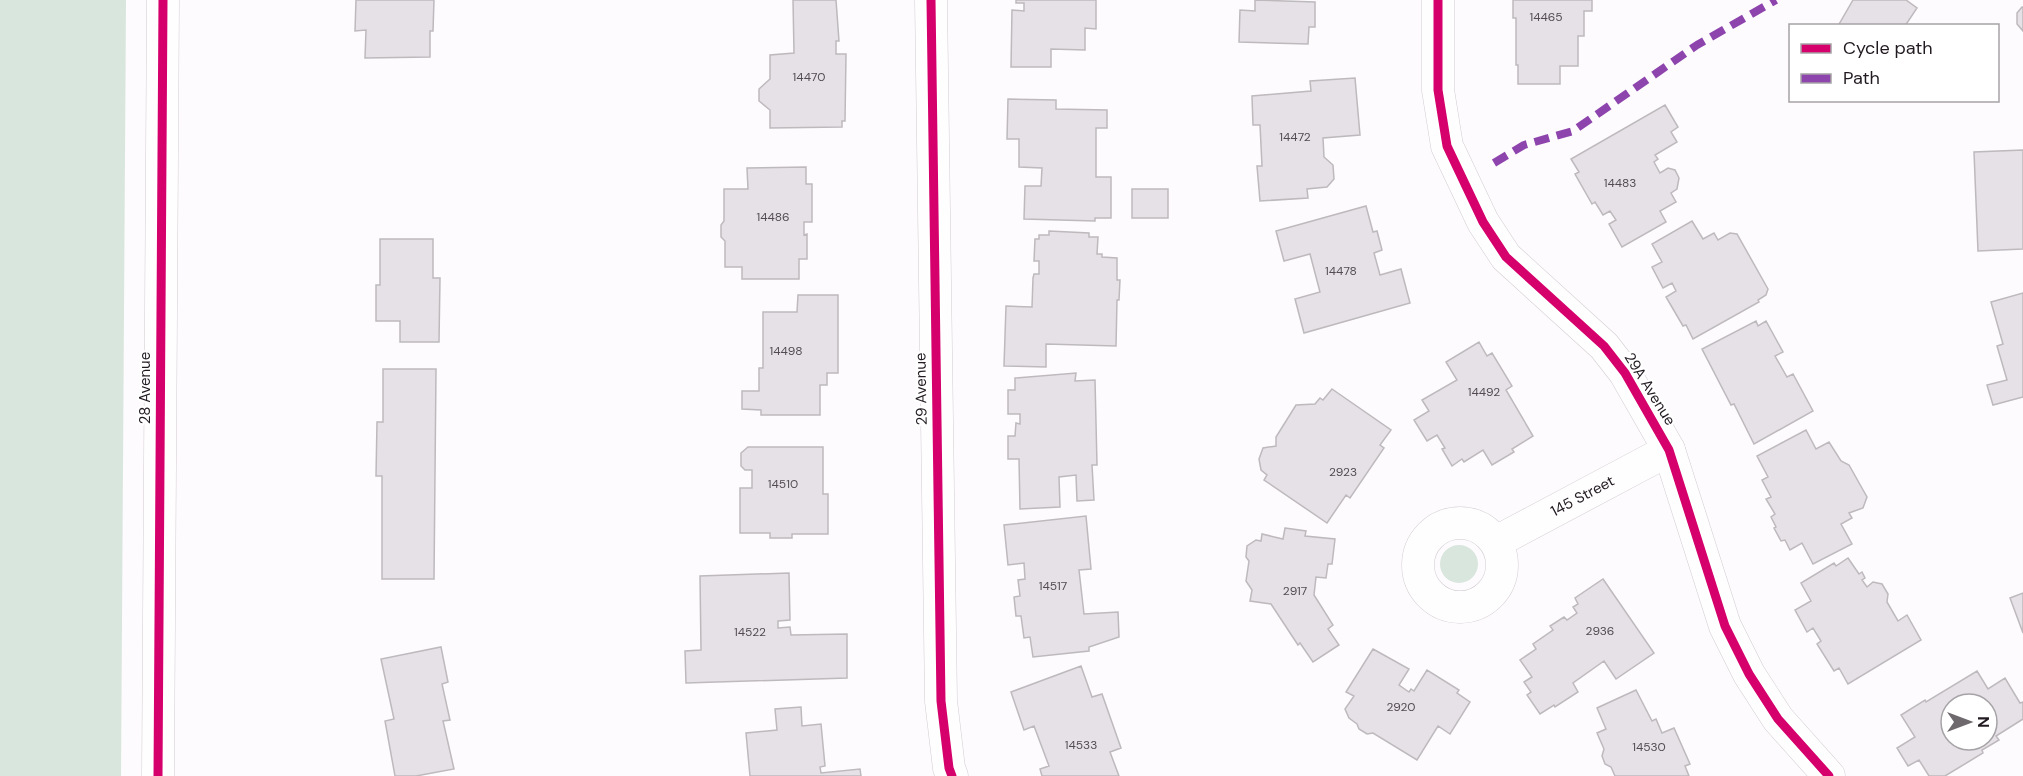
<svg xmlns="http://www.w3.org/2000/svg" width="2023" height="776" font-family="'DM Sans',sans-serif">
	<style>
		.green { fill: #d8e6dd }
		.building { fill: #e6e1e6; stroke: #bdb9bd; stroke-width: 1.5; fill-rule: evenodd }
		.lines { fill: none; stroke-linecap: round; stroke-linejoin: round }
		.minor-casing { stroke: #d2ccd1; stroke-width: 33 }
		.minor { stroke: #fffeff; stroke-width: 32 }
		.quiet { stroke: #8e44ad; stroke-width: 8; stroke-dasharray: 15 8; stroke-linecap: butt }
		.cycleway-casing { stroke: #fff; stroke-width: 13 }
		.cycleway { stroke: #d6006c; stroke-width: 9 }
		.labels { text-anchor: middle; stroke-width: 4.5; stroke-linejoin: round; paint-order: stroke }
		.number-label { font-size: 12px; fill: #524c52 }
		.street-label { font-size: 15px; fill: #211a20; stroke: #fff }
	</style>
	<rect width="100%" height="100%" fill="#fdfbfd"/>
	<path class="green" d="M0,0H126L121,776H0Z
		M1440 564a19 19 0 1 1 38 0a19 19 0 1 1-38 0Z"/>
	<path class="building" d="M356,0H434L433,31H430V57L365,58L366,30L355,31Z
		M793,0H836L839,41H836V54H846L845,121H842V127L770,128V110L759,101V89L770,79V55L794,53Z
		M1016,0H1096V29L1085,28V50L1051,49V67H1011L1012,10L1024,11V3H1016Z
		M1255,0L1315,2V27H1309L1308,44L1239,42L1240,10L1255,11Z
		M1513,0H1592V11H1584V36H1578V66H1560V84H1518V65H1516V18H1513Z
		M1853,0H1906L1917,8L1905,26H1838Z
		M2022,7H2023V31L2017,24V13Z
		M1355,78L1360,135L1323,138L1324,157L1333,165L1334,179L1327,187L1307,189L1308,198L1260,201L1257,166H1262L1260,125H1253L1252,96L1311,91L1310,81Z
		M1008,99L1056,100V109L1107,110V128H1096V177H1111V218H1095V221L1024,219L1025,186H1041L1042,168L1019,167V139H1007Z
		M1665,105L1678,127L1671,132L1677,142L1655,155L1658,159L1654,162L1660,173L1668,168L1675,170L1679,178L1677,189L1671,193L1676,202L1660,211L1666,222L1622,247L1609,224L1616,220L1610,211L1603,215L1595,202L1592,204L1575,174L1579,172L1571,159Z
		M2023,150V249L1978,251L1974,152Z
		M806,167V184H812V222H804V235L807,234V259H799V279H742V267H725V241L721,237V225L724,221V189H748L747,168Z
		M1132,189H1168V218H1132Z
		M1366,206L1373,232L1377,231L1382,250L1374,253L1380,275L1401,269L1410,303L1304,333L1295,299L1320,292L1310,254L1284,261L1276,231Z
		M1692,221L1703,239L1714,233L1718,240L1730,233L1737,234L1768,289L1766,295L1758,300L1759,302L1693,339L1686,325L1683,326L1666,297L1676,291L1672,283L1663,288L1652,267L1662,262L1652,244Z
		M1049,231L1089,233V237H1098L1097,254H1102V257L1117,258V280H1120L1119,300H1117L1116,346L1046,344V367L1004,366L1006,306L1032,307L1033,278L1034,274H1039V261H1034L1035,239H1039V235H1049Z
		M380,239H433V278H440L439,342H400V321H376V285H380Z
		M2023,293V397L1993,405L1987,385L2007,380L1997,346L2003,344L1991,302Z
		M798,295H838V373H827V385H820V415H761V410L742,409V391H759V368H763V312H797Z
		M1756,321L1758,326L1766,321L1783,352L1775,356L1787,377L1793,374L1813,411L1754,444L1734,404L1731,405L1702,349Z
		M1479,342L1487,356L1492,353L1512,386L1506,390L1533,436L1512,449L1514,452L1492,465L1483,450L1464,462L1462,459L1452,466L1442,449L1445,448L1437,435L1427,441L1414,420L1429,411L1422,400L1457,380L1446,362Z
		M383,369H436L434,579H382V476H376L377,422H383Z
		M1076,373L1075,381L1095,380L1097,465H1092L1094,500L1077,501L1076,475L1059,477L1060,507L1020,509L1019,459H1008V436H1015L1016,423L1020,424V414H1008V390H1015V378Z
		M1332,389L1391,430L1380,445L1384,448L1350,498L1346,495L1327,523L1264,480L1267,475L1261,470L1259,459L1263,448L1276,446V437L1296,405L1315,404L1320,398L1323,400Z
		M1806,430L1816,449L1829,442L1841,461L1849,465L1867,497L1863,508L1849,513L1852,518L1841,524L1852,544L1813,564L1802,543L1790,550L1785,540L1781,541L1774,528L1776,527L1771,517L1775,514L1766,499L1771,497L1762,480L1768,477L1757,456Z
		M748,447H823V494H828V534H792V538H770V533H740V488H752V470H745L741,466V453Z
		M1086,516L1091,569L1079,570L1084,614L1118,612L1119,637L1089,647V651L1033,657L1030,637L1024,638L1021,616H1016L1014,597L1020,596L1018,580L1025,579L1024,563L1008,565L1004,525Z
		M1285,528L1306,531L1305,536L1335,539L1332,564H1328L1326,578L1316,577L1314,595L1333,625L1328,629L1339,645L1313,662L1300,643L1298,645L1271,604L1250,601L1252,590L1246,581L1249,561L1246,557L1247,546L1256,540L1261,541L1262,534L1283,539Z
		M1848,558L1859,574L1862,572L1865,578L1862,580L1867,587L1873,582L1882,584L1888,594L1887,602L1898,621L1907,615L1921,640L1848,684L1839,668L1834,671L1817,644L1821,641L1813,628L1807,632L1795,610L1811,601L1801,583L1834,563L1836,566Z
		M789,573L790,620L778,621V628L790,627L791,635L847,634V678L686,683L685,651L701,650L700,576Z
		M1603,579L1654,653L1616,679L1604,661L1573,683L1578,692L1555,707L1554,705L1540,714L1527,695L1531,692L1524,682L1532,677L1520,660L1536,649L1533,644L1553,630L1550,626L1564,617L1567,620L1577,613L1573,607L1578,604L1575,598Z
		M2023,593V633L2010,598Z
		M441,647L448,682L442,684L450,720L443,721L454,769L416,776H395L385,721L394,719L381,659Z
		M1373,649L1409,669L1399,685L1409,692L1411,689L1414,691L1427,670L1459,690L1457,693L1470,702L1450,734L1438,726L1417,760L1373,733L1367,734L1359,729L1357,724L1349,718L1345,709L1354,696L1346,692Z
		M1081,666L1092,697L1102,694L1121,748L1110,752L1119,776H1042L1040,769L1049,766L1034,726L1024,730L1011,692Z
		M1977,671L1988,689L2005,678L2020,703L2023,702V719L1996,736L1999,740L1982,750L1983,753L1945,776H1929L1919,760L1908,766L1897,748L1915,737L1901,715L1925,700L1926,702ZM1951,704H1987V740H1951Z
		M1636,690L1652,721L1656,719L1662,733L1674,728L1690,764L1685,766L1689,776H1615L1611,767L1605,764L1602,756L1604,749L1597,733L1606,729L1597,708Z
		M801,707L802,726L821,724L825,766L820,767L821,773L860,769L861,776H750L746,733L777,730L775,709Z"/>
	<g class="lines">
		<g class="minor-casing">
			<g id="minor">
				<path d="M931,0L941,701L949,768L952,776"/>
				<path d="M1438,0V90L1447,146L1483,222L1506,257L1604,346L1625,373L1669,450L1725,626L1749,674L1778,719L1829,776"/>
				<circle cx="1460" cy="565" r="42"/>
				<path id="s1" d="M1496,542L1669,450"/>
				<path d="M158,776L163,0"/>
			</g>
		</g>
		<use href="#minor" class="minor"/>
		<path class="quiet" d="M1494,163L1524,145L1573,131L1697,45L1776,0"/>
		<g class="cycleway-casing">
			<path id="cycleway" d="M931,0L941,701L949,768L952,776
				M1438,0V90L1447,146L1483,222L1506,257L1604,346L1625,373L1669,450L1725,626L1749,674L1778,719L1829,776
				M158,776L163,0"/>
		</g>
		<use href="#cycleway" class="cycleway"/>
	</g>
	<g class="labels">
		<g class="number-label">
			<text x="1546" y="21">14465</text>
			<text x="809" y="81">14470</text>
			<text x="1295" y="141">14472</text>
			<text x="1620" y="187">14483</text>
			<text x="773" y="221">14486</text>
			<text x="1341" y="275">14478</text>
			<text x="786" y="355">14498</text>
			<text x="1484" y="396">14492</text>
			<text x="1343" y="476">2923</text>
			<text x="783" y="488">14510</text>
			<text x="1053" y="590">14517</text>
			<text x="1295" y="595">2917</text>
			<text x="1600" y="635">2936</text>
			<text x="750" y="636">14522</text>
			<text x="1401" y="711">2920</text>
			<text x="1081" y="749">14533</text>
			<text x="1649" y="751">14530</text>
		</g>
		<g class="street-label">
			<text transform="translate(145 388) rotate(-90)" y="5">28 Avenue</text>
			<text transform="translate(921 389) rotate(-91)" y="5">29 Avenue</text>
			<text transform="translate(1650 389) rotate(58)" y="5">29A Avenue</text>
			<text dy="5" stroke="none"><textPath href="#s1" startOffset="98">145 Street</textPath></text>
		</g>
	</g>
	<rect x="1789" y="24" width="210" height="78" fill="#ffffff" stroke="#a6a3a6" stroke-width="1.5"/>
	<rect x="1801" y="44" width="30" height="9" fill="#d6006c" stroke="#a6a3a6" stroke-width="1.5"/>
	<text x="1843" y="54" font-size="18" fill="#211a20">Cycle path</text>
	<rect x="1801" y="74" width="30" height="9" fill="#8e44ad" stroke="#a6a3a6" stroke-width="1.5"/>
	<text x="1843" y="84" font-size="18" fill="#211a20">Path</text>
	<g transform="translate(1969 722) rotate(90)"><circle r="28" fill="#ffffff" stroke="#a6a3a6" stroke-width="1.5"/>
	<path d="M0-4.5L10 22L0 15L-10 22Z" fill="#6e696d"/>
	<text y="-9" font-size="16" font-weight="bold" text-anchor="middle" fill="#211a20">N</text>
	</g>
</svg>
